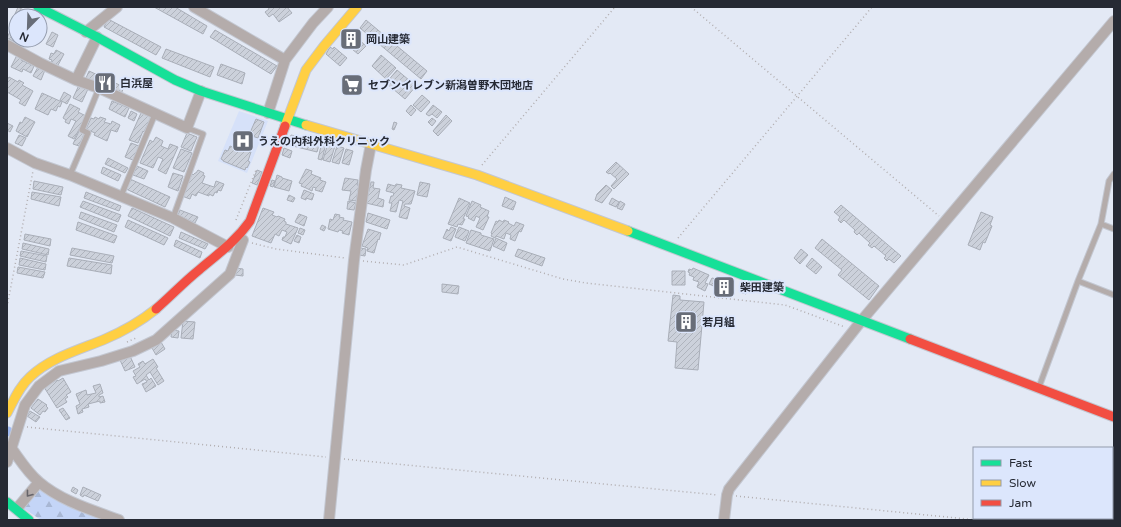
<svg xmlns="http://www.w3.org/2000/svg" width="1121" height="527" font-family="'Varela Round','Noto Sans JP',sans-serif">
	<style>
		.built { fill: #d6e1f9 }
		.forest { fill: url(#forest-firs) }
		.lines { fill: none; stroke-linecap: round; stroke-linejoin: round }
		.canal { stroke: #a1bbf4; stroke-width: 9 }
		.building { fill: url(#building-hatch); stroke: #a9aeb8 }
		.lane-casing { stroke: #c3c7d1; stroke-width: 7 }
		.street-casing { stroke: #c3c7d1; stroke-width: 12 }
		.fast-casing { stroke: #c3c7d1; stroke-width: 11 }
		.slow-casing { stroke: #c3c7d1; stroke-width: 11 }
		.jam-casing { stroke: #c3c7d1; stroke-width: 11 }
		.path { stroke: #b1adaf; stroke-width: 1.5; stroke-dasharray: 1 3; stroke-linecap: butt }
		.lane { stroke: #b4acab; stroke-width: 5 }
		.street { stroke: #b4acab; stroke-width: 10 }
		.fast { stroke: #16e098; stroke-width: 9 }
		.slow { stroke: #ffcf43; stroke-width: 9 }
		.jam { stroke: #f24e42; stroke-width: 9 }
		.oneway { stroke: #66646a }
		.labels { text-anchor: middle; stroke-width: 4; stroke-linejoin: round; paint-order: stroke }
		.poi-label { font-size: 11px; font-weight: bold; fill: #262a34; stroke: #dce6fc; text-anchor: start }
	</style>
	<defs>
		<pattern id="forest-firs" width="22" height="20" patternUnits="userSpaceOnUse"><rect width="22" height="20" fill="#c4d5f7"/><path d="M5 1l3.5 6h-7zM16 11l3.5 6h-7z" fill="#a8b7d4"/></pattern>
		<pattern id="building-hatch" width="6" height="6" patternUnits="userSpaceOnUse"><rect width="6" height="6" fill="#ccd1db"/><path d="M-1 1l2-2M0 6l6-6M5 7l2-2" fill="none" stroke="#afb4bd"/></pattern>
	</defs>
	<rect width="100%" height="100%" fill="#e3e9f5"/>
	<path class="built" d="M239,111L268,121L247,173L218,161Z"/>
	<path class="forest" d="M40,490L69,505L105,520H41L23,508L37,491Z"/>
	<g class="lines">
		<path class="canal" d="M7,432L8,431"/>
	</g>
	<path class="building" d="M18,7L35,16H17V15L15,14Z
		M154,7H175L207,26L203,34Z
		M268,7H287L292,13L279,22L273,14L269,17L265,12L269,9Z
		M16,18V40H26L23,46L7,38Z
		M108,19L161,47L156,55L104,27Z
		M366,20L427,71L421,79L360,28Z
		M346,28L366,46L358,54L347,45L349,43L340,36Z
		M215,30L277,66L271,74L210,37Z
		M52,32L58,35L53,47L46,44Z
		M330,47L333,49L334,47L347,58L340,66L326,54Z
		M166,49L214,67L210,77L162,58Z
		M56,50L64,54L57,67L50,64L52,60L49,59L51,53L54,54Z
		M17,55L22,58L21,60L34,66L31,73L23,69L22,72L11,67Z
		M381,55L396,68L386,79L372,66Z
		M221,64L245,73L242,84L217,75Z
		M38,67L45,70L41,80L33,76Z
		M397,70L416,86L405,99L386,83Z
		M89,71L124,87L121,94L86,78Z
		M9,77L18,82L19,80L24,83L22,85L33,91L25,106L19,103L21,100L7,92V80Z
		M79,85L88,89L82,102L73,98Z
		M64,92L71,96L67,104L60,100Z
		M42,93L62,102L60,107L58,106L56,111L51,109L48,115L35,109Z
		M422,95L430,102L421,112L413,105Z
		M112,101L129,108L125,117L109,109Z
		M70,104L80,109L78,112L86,116L74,139L68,136L76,121L71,119L69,124L65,122L66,120L63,118Z
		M411,105L416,110L411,116L406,111Z
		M433,105L442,112L437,118L432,114L429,116L426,114Z
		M131,111L137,114L134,121L128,118Z
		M141,113L151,117L144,132L143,131L138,143L129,140Z
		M446,115L452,121L438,136L433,131Z
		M25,117L35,122L27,137L16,131L20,122L22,123Z
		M95,117L99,119L100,117L106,119L104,122L111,124L112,121L120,125L117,132L111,130L107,141L94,135L95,133L86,129L91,118L94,119Z
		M432,118L436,121L432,126L428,122Z
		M256,119L264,122L258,138L249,135Z
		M394,122L397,123L394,130L392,129Z
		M7,123L13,126L10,132L7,130Z
		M79,131L84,134L79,146L73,144Z
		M187,133L197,137L191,151L181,147Z
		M19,135L26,138L22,146L15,143Z
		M291,135L308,139L307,142L319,145L317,152L289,145Z
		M156,137L163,141L161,146L168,149L170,144L178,147L166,174L158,170L163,159L158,157L153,168L140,163L150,140L153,142Z
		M322,142L326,143L322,160L318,159Z
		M131,143L139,146L133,160L125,157Z
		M328,143L335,146L330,162L323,160Z
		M230,146L241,151L242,149L251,152L248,161L250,162L247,168L246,167L245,170L223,161V160L221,159L225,150L228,151Z
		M337,146L344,148L339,164L332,162Z
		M284,148L292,151L290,158L282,155Z
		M181,149L192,153L184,172L173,168Z
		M346,149L353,151L349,165L342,163Z
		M108,158L128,168L125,173L105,164Z
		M616,162L629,174L614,189L611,186L617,179L610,173L609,174L606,172Z
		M137,166L148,171L144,179L133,175Z
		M103,167L121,175L118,181L101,173Z
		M306,169L312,171L311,174L321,178L320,180L326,182L322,192L315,190L316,188L313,187L312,191L306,188L301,186L302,184L299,183Z
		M198,170L204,173L203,175L205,176L202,183L214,187L216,181L224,184L221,191L218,190L217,193L215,192L213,196L209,194V196L198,192L196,196L192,194L190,199L182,196L192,174L193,175L195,173H196Z
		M257,170L262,172L257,185L252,183Z
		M173,173L183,176L178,191L168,187Z
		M277,175L282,177V178L292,181L289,191L274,187Z
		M345,178L358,180L357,185H359L356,201L349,200L351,191L342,190Z
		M130,179L170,197L165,207L126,189Z
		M272,180L275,181L273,187L270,186Z
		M34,181L63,187L61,195L33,189Z
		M371,182H374L373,188L380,189L378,198L384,200L383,207L366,203Z
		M420,182L430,184L427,197L417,195Z
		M388,184L395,186L396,184L402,185L401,188L415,191L411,204H405L404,206L410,208L407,219L399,217L403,201L399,200L396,212L390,211L392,203H389L391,196H393L394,193L386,191Z
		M606,185L612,190L605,199L602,203L595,200L597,194Z
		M304,190L314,194L312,200L306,198V200L301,198Z
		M32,192L61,197L59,206L31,199Z
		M86,192L121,206L119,211L84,198Z
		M289,195L295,198L293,202L287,200Z
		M505,197L516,202L513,210L502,206Z
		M459,198L470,203L463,219H465L462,225L458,224L457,227L448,224Z
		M612,198L619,202L616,207L609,204Z
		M83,201L121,215L118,222L80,207Z
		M348,201L356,203L354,210L347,209Z
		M472,201L481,205L480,207L489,211L487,217H489L483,230L476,227L480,218L476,216L474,221L468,218L469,217L466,216Z
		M620,201L625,204L622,210L617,208Z
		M841,205L901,256L894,263L889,259L887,261L884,258L886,256L874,246L872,248L868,245L870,243L859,233L857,235L854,232L855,230L844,220L841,223L838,220L840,217L834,212Z
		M132,208L174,227L170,236L128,216Z
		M263,208L274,212L272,215L277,217L278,216L285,219L284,221L286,222V224L298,228L291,244L282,240L283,237H285L287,232L282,230L279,236L275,234L271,243L252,236Z
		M180,210L198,217L195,223L178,215Z
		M81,212L117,225L114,232L79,218Z
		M981,212L993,217L990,225L992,226L985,243L983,242L980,250L968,245Z
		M368,213L390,220L387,229L366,222Z
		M299,214L307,217L304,226L295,222Z
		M335,214L340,215L339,217L344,218L343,220L352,222L349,235L342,233L343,231L339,230L338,232L328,229L330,219L333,220Z
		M128,220L168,238L164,245L125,227Z
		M499,220L503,222L504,220L509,222L508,223L514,226L516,222L524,225L521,232L519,231L515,241L510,239L511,235L506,233L504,239L496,236L495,238L491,236L492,234L491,233L496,221L498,222Z
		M78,222L117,236L114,243L76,230Z
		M322,225L326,227L324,231L320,229Z
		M451,227L456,229L451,241L443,238L447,229L449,231Z
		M459,227L469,231L465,241L455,237Z
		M300,228L305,230L303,235L298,233Z
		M368,229L381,233L379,240L378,239L374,253L367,251L368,248L362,246Z
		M471,230L481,233V235L494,239L490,251L466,243Z
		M181,232L208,244L205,249L179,238Z
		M25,234L51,239L50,246L24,240Z
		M297,235L301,237L299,243L294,241Z
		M496,238L507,243L504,251L493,246Z
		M822,239L879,286L869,300L838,275L842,270L815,248Z
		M176,240L202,252L200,258L174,246Z
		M23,243L49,249L48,255L22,249Z
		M72,248L114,256L112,263L70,255Z
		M360,248L366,249L365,256L359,255Z
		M518,249L545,258L542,266L515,256Z
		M801,249L808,255L800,264L794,258Z
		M21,251L47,256L46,262L20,256Z
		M20,258L46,264L45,270L19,265Z
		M69,258L112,265L111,274L67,266Z
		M812,258L822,267L816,274L806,266Z
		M18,267L45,272L43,278L17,273Z
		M236,268L243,269V276L235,275Z
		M693,268L709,275L705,283L708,284L705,291L697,287L699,282L693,280L694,277L689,275L690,273L688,272L689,269L692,270Z
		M672,271H685V285H672Z
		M717,277L733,284L730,291L728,290L727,292L709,284L712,278L716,279Z
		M442,284L459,286L458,294L442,292Z
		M742,287L748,289L746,294L740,292Z
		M673,295L680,296V300L704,302L698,370L675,368L677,342L668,341Z
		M183,321L195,322L193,339L181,338Z
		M172,330L179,331L178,338L171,337Z
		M161,342L165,349L156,355L152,348Z
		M130,356L135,367L125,371L120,360Z
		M153,359L158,367L156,368L164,381L158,385L150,372L146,375L149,380L151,378L156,386L146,392L142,384L147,382L145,379L137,384L133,377L136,376L133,371L140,367L138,364L143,361L145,364Z
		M63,378L71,392L66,395L68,397L65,399L67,402L57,408L44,387L57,380L58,381Z
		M100,384L103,393L99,395V397L103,396L105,402L100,403V401L88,404L89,407L82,409L83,412L78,414L76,406L80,404L76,394L86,390L87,395L96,393L93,386Z
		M38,399L47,405L46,406L48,408L45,412L43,411L40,415L31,408Z
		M63,408L70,418L66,420L59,410Z
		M30,411L40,417L36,422L27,416Z
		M73,487L78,490L76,494L71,491Z
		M83,487L101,495L98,501L84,495L83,497L80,495Z"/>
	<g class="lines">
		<g class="lane-casing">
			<path id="lane" d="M1114,174L1109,181L1101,224L1078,281L1114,295
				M70,175L88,133L82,130L99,88
				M121,196L155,114
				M173,218L203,134L187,128
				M1101,224L1114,229
				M1039,387L1078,281"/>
		</g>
		<g class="street-casing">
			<path id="street" d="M194,7L285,60
				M86,32L117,7
				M7,45L40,63L76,80L99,88L187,128L201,91
				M76,80L97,37
				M268,113L285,60L313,23L328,7
				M7,148L35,163L70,175L173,218L228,247
				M12,449C20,460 28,473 39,482C61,501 92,510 119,520
				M7,462L25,405L39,386L59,371L101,361L133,351L156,340L230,274L243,240
				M19,506L39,482
				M329,520L354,260L366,170L371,144
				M724,520L727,495L729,489L862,320L1114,21"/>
		</g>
		<g class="fast-casing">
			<path id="fast" d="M38,7L97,37L175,80L201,91L306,125
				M628,231L910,339
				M7,502L29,520"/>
		</g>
		<g class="slow-casing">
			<path id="slow" d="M306,125L477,175L628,231
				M285,126L306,70L324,46L357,7
				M7,413C14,400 19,387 30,377C50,358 78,350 103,340C122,332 140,322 156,309"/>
		</g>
		<g class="jam-casing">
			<path id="jam" d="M156,309C171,296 184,282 199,270C218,254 236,241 250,221L285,126
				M910,339L1114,417"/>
		</g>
		<path class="path" d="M691,7L939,216
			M482,165L615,7
			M236,220L256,170
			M678,238L872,7
			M252,243L276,249L345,258
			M363,261L404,265L457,247L563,279L586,283L785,305L845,327
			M7,307L33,171
			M127,342L136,338
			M27,427L326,457
			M344,459L718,495
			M736,496L977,520"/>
		<use href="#lane" class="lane"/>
		<use href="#street" class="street"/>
		<use href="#fast" class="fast"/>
		<use href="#slow" class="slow"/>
		<use href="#jam" class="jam"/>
	</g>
	<defs><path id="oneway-chevron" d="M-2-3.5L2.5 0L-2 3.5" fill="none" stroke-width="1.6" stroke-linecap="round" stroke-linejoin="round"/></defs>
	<use class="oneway" href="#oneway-chevron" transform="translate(29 494) rotate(128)"/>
	<defs>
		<g id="building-square" transform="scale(1.15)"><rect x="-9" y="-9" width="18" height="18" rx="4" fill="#686d78" stroke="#dce6fc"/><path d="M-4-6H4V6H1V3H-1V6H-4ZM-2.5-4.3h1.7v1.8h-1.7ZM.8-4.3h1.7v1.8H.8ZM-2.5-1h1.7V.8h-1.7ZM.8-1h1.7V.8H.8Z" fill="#fff"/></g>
		<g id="restaurant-square" transform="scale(1.15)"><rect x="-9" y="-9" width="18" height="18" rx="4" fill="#686d78" stroke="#dce6fc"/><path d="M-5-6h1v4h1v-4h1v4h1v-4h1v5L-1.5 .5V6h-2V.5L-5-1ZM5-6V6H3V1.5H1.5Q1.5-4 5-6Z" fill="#fff"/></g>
		<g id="supermarket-square" transform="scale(1.15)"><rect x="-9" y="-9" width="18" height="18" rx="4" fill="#686d78" stroke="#dce6fc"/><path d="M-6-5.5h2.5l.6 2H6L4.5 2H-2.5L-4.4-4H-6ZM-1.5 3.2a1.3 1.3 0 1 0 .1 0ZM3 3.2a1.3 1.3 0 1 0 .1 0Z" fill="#fff"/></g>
		<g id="hospital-square" transform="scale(1.15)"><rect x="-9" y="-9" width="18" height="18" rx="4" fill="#686d78" stroke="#dce6fc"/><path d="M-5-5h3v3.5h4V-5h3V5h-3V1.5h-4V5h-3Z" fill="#fff"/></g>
	</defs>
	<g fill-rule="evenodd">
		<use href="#building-square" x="351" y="39"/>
		<use href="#restaurant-square" x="105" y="83"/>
		<use href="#supermarket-square" x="352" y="85"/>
		<use href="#hospital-square" x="243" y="141"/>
		<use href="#building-square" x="724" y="287"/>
		<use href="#building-square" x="686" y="322"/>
	</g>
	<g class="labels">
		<g class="poi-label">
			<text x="366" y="43">岡山建築</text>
			<text x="120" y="87">白浜屋</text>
			<text x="368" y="89">セブンイレブン新潟曽野木団地店</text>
			<text x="258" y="145">うえの内科外科クリニック</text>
			<text x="740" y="291">柴田建築</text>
			<text x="702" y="326">若月組</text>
		</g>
	</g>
	<rect width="1121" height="527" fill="none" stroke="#262a34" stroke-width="16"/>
	<rect x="973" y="447" width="140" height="72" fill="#dce6fc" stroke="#939bac"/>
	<rect x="981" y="460" width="20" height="6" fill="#16e098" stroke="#939bac"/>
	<text x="1009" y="467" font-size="12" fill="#262a34">Fast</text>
	<rect x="981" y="480" width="20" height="6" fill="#ffcf43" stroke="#939bac"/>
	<text x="1009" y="487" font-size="12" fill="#262a34">Slow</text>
	<rect x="981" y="500" width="20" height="6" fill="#f24e42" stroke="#939bac"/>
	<text x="1009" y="507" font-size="12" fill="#262a34">Jam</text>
	<g transform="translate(28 28) rotate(203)"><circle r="19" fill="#dce6fc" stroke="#939bac"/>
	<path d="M0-3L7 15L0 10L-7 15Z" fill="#686d78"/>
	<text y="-6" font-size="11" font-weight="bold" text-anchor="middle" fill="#262a34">N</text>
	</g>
</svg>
